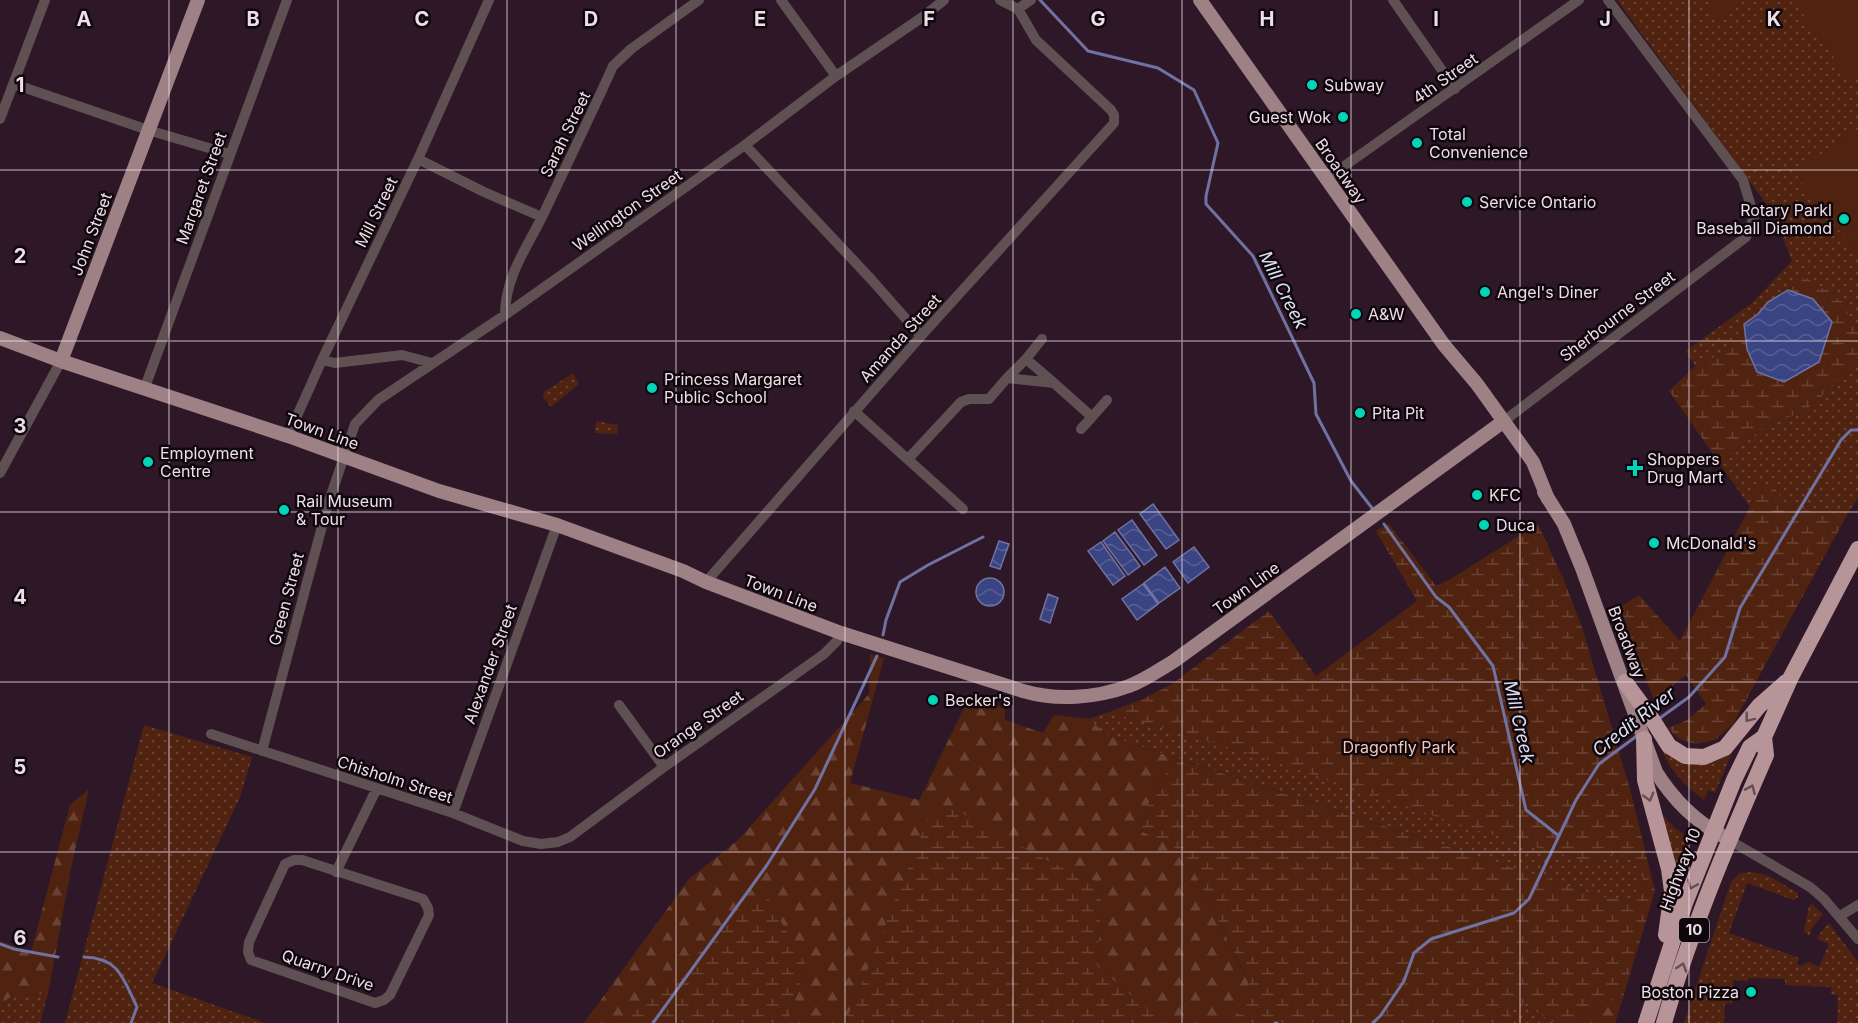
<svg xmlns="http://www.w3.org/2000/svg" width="1858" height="1023" font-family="Inter,sans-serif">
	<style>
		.grass { fill: url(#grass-dots) }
		.forest { fill: url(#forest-firs) }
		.wetland { fill: url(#wetland-marsh) }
		.garden { fill: #502311 }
		.water { fill: url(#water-waves); stroke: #7072a1; stroke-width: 1.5 }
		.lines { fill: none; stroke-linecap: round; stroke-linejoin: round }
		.stream { stroke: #7072a1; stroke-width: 3 }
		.minor { stroke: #5f5153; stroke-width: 10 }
		.major { stroke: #9e8185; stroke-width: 14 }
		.highway { stroke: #b79498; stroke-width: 16 }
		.oneway { stroke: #644e52 }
		.grid { fill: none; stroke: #eddee8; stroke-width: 1.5; stroke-opacity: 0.55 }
		.poi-dot { fill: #00d5b7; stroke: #10070d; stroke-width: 2 }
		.labels { text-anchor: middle; stroke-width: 5; stroke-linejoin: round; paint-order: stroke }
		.shield { fill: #10070d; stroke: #ab9ea6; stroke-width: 1.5 }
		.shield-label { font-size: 15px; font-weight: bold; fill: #eddee8 }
		.street-label { font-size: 16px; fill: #eddee8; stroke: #10070d }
		.poi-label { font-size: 16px; fill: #eddee8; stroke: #10070d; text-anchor: start }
		.park-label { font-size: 16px; fill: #f2c7b7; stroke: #10070d }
		.water-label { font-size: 18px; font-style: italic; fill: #dbe0f3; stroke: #10070d }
		.grid-label { font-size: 20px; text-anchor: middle; font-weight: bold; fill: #eddee8; stroke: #10070d; stroke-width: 5; stroke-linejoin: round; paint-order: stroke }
	</style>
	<defs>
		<pattern id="grass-dots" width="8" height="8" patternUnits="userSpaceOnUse" patternTransform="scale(1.5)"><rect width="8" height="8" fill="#502311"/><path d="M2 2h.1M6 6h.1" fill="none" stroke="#6a4234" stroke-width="1.8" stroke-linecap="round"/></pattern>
		<pattern id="forest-firs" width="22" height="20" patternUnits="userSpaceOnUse" patternTransform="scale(1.5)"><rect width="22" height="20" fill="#502311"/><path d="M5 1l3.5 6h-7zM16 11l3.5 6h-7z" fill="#6a4234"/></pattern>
		<pattern id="wetland-marsh" width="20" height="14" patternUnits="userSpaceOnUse" patternTransform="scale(1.5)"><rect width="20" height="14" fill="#502311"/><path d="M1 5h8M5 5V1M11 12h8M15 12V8" fill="none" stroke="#6a4234"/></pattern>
		<pattern id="water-waves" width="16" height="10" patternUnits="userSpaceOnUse" patternTransform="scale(1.5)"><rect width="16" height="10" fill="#3a4482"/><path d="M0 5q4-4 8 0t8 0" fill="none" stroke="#575f94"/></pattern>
	</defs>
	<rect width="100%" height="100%" fill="#2e1828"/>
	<path class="grass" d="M1617,0H1858V333L1843,302L1805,278L1768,302L1758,314L1744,324L1725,352L1695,366L1686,351L1753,302L1792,261L1773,213Z
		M1858,356V498L1848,513H1812L1785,503L1757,486L1750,507L1720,464L1769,423L1802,413L1830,389Z
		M573,373L579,384L551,407L543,397L544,392Z
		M596,421L618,425L617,434L595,433Z
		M1109,712L1242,751L1593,863L1612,854L1634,857L1643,879L1631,901L1606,898L1109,736L1088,719Z
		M144,725L252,757L240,797L152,983L265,1023H65Z
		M1662,748C1691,760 1703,772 1732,753L1715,793L1708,790L1704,800C1687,787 1667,769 1662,748Z
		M1662,815L1676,829L1691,840L1686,850L1691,855L1677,891Z
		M1752,872L1769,876L1798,893V897L1794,900L1747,883L1729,933L1799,958L1797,964L1801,966L1809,962L1819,967L1829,944L1817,939L1821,932L1829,923L1858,962V1023H1837L1838,995L1831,994V987L1785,985V979L1748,978V981L1733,980V1003L1725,1004L1724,1023H1684L1731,882L1740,873Z
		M1812,904L1823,914L1812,928L1809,936L1804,931L1809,906Z
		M48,994L40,1023H0V1004L14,995Z
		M1511,998L1555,1023H1510Z"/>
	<path class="forest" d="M870,654L884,658L850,783L919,800L971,694L1005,709V720L1043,733L1054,715L1088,719L1109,736L1181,760L1154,785L1141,831L1185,853L1251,988L1241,1010L1227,1023H1163L1097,966L1102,884L1068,871L1011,842L860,988L845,1023H787L806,965L670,980L622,1023H584L689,879L738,840L869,694Z
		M89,789L72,863L48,994L14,995L0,1004V941L31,952L70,805Z
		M1609,1000L1622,1001L1615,1023H1570Z"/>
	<path class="wetland" d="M1805,277L1843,302L1858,333V356L1830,389L1802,413L1769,423L1720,464L1669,391L1695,366L1725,352L1744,324L1747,349L1813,299L1788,290Z
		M1772,484L1785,503L1812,512L1848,513L1733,724L1715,740L1696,744L1679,739L1668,728L1687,720L1706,704L1686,675L1654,700L1620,607L1639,595L1680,641L1750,507L1757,486Z
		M1389,524L1436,586L1449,580L1538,524L1563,578L1582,627L1631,793L1655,891L1622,1001L1609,1000L1570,1023H1555L1512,998L1510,1023H1227L1241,1010L1251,987L1185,853L1141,831L1154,785L1181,760L1606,898L1631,900L1643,879L1633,857L1612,854L1593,863L1482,832L1242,751L1109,712L1143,699L1172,684L1269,611L1316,676L1417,601L1376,531Z
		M952,807C1002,836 1048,864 1102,884L1097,966L1163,1023H845L860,988L930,813Z
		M763,890L806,965L787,1023H622L670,980Z"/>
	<path class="garden" d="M1720,0H1739L1742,3L1716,22L1707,10Z
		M1796,0H1858V78L1852,83L1794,1Z
		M1858,129V255L1794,172Z"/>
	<path class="water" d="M1788,290L1813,299L1832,322L1819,362L1784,382L1757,372L1747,349L1744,324L1758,314L1768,302Z
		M1153,504L1179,540L1166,549L1140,514Z
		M1132,520L1157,555L1144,565L1118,530Z
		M1115,532L1140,566L1128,575L1103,541Z
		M999,541L1009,544L1000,569L990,566Z
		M1101,542L1125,576L1113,585L1088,551Z
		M1194,547L1209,567L1188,583L1173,562Z
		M1165,567L1180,588L1159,603L1144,583Z
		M976 592a14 14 0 1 1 28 0a14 14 0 1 1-28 0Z
		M1143,584L1158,604L1137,620L1122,599Z
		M1048,594L1058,598L1050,623L1040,619Z"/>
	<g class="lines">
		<path class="stream" d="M1040,0L1088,51L1158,68L1194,90L1218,143L1206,196V204L1253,256L1314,383L1316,414L1351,481L1372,508
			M1384,524L1436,597L1449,607L1493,666L1526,810L1559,836
			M883,635L886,620L900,582L928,565L983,537
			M1660,718L1689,697L1725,657L1740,608L1841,440L1851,430H1858
			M0,944L14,949L58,957
			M84,957C120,958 123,979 137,1007L131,1023
			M653,1023L767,865L815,789L877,656
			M1275,1023H1277
			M1373,1023L1381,1015L1404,981L1414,953L1431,939L1514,913L1529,899L1576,800L1599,764L1638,735"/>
		<path class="minor" d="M781,0L836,76
			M1000,0L1018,9
			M1393,0L1455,89
			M1018,9L1031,0
			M14,84L148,130L229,154
			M0,119L45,0
			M745,145L870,278L921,336
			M418,159L484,192L542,217
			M1326,179L1579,0
			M505,315C505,276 528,246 544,213C567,164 591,115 613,66L631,49L699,0
			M1026,359L1042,339
			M322,360L335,363L402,355L432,363
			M1007,378L1026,359L1053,382
			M145,387L287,0
			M854,411L963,509
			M1092,417L1107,400
			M1504,421L1746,237L1754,217L1743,180L1608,0
			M288,436L322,360L418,159L489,0
			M908,459L961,402L969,399H989L1007,378L1054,383L1092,417L1081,429
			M0,473L61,361
			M706,582L921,336L1114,123V115L1111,110L1036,40L1018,9
			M619,705L664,767
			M211,734L453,813L523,841L541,844L558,842L570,837L664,767L824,654L837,641L841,633
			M262,751L328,504L355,424L378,400L505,315L745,145L836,76L924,16L944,0
			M453,813L557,525
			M1729,840L1810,887L1824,899L1858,939
			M294,860H302L423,899L428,908L429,915L390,995L384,1000L375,1003L251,960L248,952L249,942L285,864Z
			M336,872L377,788
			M1840,916L1858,905"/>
		<path class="major" d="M1200,0L1444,345L1477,384L1533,462L1548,499
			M0,338L61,361L288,436L439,491L557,525L683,571L706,582L841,633L1023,691C1057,701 1096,698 1129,686C1145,680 1159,670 1174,661L1504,421
			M61,361L198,0
			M1544,492L1564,524L1582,568L1656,772C1673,799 1693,820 1721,835"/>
		<path class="highway" d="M1625,682L1650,716L1669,746L1685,756L1704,757L1725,748L1759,706L1786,682
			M1644,739L1645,780L1669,869L1672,891L1666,935
			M1646,1023L1685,903L1734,780L1750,747L1764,737L1791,677L1858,549
			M1664,1023C1690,931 1728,842 1766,755L1764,737"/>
	</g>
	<defs><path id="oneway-chevron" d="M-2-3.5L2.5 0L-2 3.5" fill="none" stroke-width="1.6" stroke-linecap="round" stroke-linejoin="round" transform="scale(1.5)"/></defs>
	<g class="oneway">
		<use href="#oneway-chevron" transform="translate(1749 718) rotate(128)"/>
		<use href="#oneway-chevron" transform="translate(1751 789) rotate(-66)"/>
		<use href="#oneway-chevron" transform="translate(1649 797) rotate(74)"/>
		<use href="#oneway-chevron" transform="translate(1692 885) rotate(112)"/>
		<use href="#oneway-chevron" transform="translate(1682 967) rotate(-72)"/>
	</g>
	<path class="grid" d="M169,0V1023M338,0V1023M507,0V1023M676,0V1023M845,0V1023M1013,0V1023M1182,0V1023M1351,0V1023M1520,0V1023M1689,0V1023M0,170H1858M0,341H1858M0,512H1858M0,682H1858M0,852H1858"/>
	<g class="poi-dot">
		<circle cx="1312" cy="85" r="6"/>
		<circle cx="1343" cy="117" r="6"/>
		<circle cx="1417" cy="143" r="6"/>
		<circle cx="1467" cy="202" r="6"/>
		<circle cx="1844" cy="219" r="6"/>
		<circle cx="1485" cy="292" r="6"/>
		<circle cx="1356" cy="314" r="6"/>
		<circle cx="652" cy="388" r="6"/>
		<circle cx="1360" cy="413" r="6"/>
		<circle cx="148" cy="462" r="6"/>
		<path d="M1632 459h6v6h6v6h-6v6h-6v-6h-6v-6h6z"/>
		<circle cx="1477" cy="495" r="6"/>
		<circle cx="284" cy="510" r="6"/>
		<circle cx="1484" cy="525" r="6"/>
		<circle cx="1654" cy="543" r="6"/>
		<circle cx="933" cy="700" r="6"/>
		<circle cx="1751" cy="992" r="6"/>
	</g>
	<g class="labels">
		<rect class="shield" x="1679" y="918" width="30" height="24" rx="4.5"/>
		<g class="shield-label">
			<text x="1694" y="935">10</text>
		</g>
		<g class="street-label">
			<text transform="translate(1445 78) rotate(-35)" y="6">4th Street</text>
			<text transform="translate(565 134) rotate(-64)" y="6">Sarah Street</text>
			<text transform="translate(1341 171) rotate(55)" y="6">Broadway</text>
			<text transform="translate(201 188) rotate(-70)" y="6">Margaret Street</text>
			<text transform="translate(627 210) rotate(-35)" y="6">Wellington Street</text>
			<text transform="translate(376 212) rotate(-64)" y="6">Mill Street</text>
			<text transform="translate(91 234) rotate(-69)" y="6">John Street</text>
			<text transform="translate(1617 316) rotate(-37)" y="6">Sherbourne Street</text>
			<text transform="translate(900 338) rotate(-48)" y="6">Amanda Street</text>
			<text transform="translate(322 431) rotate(20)" y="6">Town Line</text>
			<text transform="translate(1246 588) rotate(-36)" y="6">Town Line</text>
			<text transform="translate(781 593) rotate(21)" y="6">Town Line</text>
			<text transform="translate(286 599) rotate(-75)" y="6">Green Street</text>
			<text transform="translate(1627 642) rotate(69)" y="6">Broadway</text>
			<text transform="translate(490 664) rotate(-70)" y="6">Alexander Street</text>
			<text transform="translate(698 724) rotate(-35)" y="6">Orange Street</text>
			<text transform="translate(395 779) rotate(18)" y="6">Chisholm Street</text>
			<text transform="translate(1680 869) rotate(-69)" y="6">Highway 10</text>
			<text transform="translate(328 970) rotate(19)" y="6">Quarry Drive</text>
		</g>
		<g class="poi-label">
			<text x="1324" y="91">Subway</text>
			<text x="1331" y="123" text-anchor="end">Guest Wok</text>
			<text x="1429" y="140">Total<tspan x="1429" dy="18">Convenience</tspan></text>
			<text x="1479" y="208">Service Ontario</text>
			<text x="1832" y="216" text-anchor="end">Rotary Parkl<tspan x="1832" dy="18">Baseball Diamond</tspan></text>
			<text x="1497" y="298">Angel's Diner</text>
			<text x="1368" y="320">A&amp;W</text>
			<text x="664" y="385">Princess Margaret<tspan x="664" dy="18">Public School</tspan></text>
			<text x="1372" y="419">Pita Pit</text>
			<text x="160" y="459">Employment<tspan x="160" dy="18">Centre</tspan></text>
			<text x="1647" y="465">Shoppers<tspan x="1647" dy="18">Drug Mart</tspan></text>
			<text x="1489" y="501">KFC</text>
			<text x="296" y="507">Rail Museum<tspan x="296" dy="18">&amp; Tour</tspan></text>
			<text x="1496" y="531">Duca</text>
			<text x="1666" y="549">McDonald's</text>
			<text x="945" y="706">Becker's</text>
			<text x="1739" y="998" text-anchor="end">Boston Pizza</text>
		</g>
		<g class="park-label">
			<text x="1399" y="753">Dragonfly Park</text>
		</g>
		<g class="water-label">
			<text transform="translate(1283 290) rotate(63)" y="6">Mill Creek</text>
			<text transform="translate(1519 722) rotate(77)" y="6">Mill Creek</text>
			<text transform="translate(1634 722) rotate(-38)" y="6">Credit River</text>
		</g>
	</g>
	<g class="grid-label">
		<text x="84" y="26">A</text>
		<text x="253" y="26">B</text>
		<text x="422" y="26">C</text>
		<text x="591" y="26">D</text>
		<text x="760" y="26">E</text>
		<text x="929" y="26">F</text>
		<text x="1098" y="26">G</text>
		<text x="1267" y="26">H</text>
		<text x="1436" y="26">I</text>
		<text x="1605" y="26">J</text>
		<text x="1774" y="26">K</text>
		<text x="20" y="92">1</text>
		<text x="20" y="263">2</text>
		<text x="20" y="433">3</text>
		<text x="20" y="604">4</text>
		<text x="20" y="774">5</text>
		<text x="20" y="945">6</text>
	</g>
</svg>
